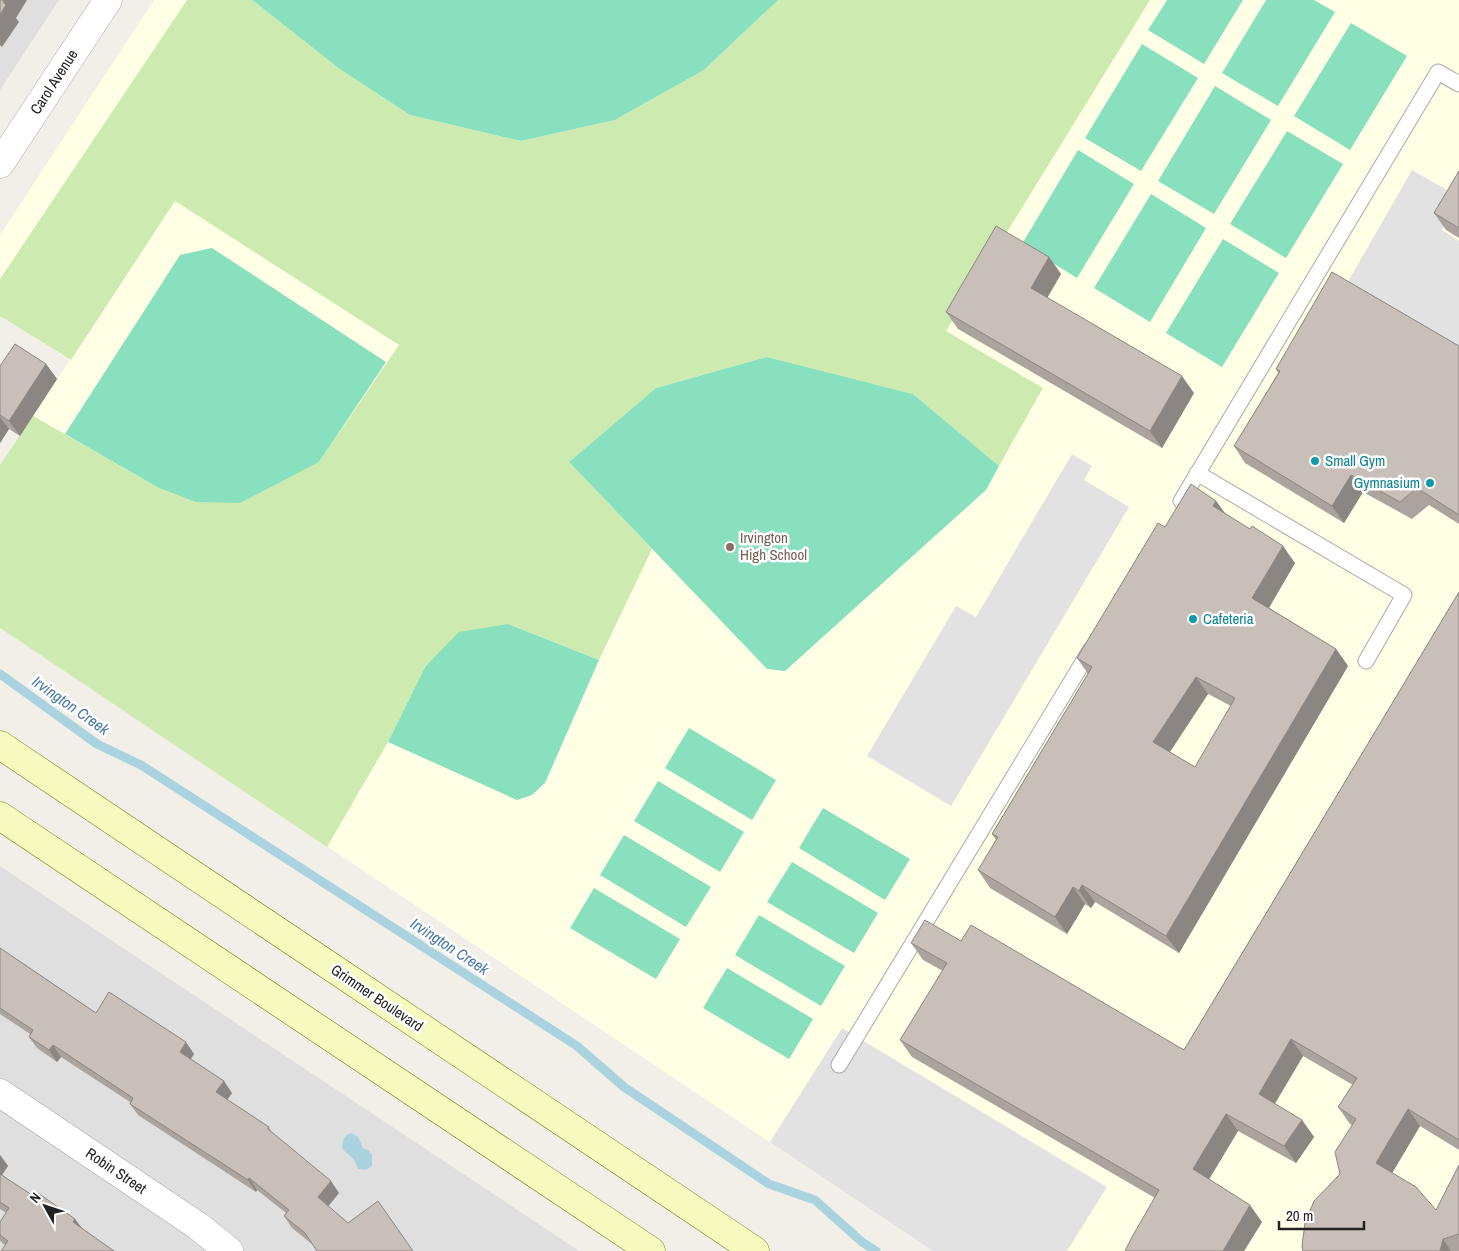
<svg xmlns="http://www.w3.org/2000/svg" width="1459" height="1251" font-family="'Archivo Narrow',sans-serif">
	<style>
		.residential { fill: #e0dfdf }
		.education { fill: #ffffe5 }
		.grass { fill: #cdebb0 }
		.pitch { fill: #88e0be }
		.parking { fill: #e2e2e2 }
		.water { fill: #aad3df }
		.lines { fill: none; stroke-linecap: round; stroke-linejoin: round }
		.stream { stroke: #aad3df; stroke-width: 9 }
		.lane-casing { stroke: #a9a9a9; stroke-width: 17 }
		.street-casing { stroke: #a9a9a9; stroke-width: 29 }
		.secondary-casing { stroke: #707d05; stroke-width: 29 }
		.lane { stroke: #fff; stroke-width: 15 }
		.street { stroke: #fff; stroke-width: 28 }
		.secondary { stroke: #f7fabf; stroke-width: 28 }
		.wall { fill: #aba49e; fill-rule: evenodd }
		.shaded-wall { fill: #8b8681 }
		.building { fill: #c7bfb8; stroke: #8b8681; fill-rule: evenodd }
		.culture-dot { fill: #0f9aa8; stroke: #fff; stroke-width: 2 }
		.education-dot { fill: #8d6e63; stroke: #fff; stroke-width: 2 }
		.labels { text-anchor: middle; stroke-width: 5; stroke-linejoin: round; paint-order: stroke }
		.street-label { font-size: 15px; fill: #222; stroke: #fff }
		.culture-label { font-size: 15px; fill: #0d838f; stroke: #fff; text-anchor: start }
		.education-label { font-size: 15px; fill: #785e54; stroke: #fff; text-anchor: start }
		.water-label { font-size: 16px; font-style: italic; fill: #4a7aab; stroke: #fff }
	</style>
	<rect width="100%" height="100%" fill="#f2efe9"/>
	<path class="residential" d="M0,0H59L0,90Z
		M0,866L579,1251H0Z"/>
	<path class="education" d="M154,0H1459V1251H933L0,628V465L70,360L0,316V235Z"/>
	<path class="grass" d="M187,0H252L341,70L410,115L521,141L615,120L704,70L778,0H1150L946,331L1043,388L999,466L913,394L767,357L656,388L569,462L652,549L599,660L508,624L425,667L388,742L327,847L0,628V465L33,416L157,487L319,462L399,345L175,201L71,360L0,316V279Z"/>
	<path class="pitch" d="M252,0H778L704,70L615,120L521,141L410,115L341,70Z
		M1167,0H1243L1204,64L1148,30Z
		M1266,0H1314L1335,12L1278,106L1222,73Z
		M1351,23L1407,56L1350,150L1294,116Z
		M1142,44L1198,78L1141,171L1085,138Z
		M1215,86L1271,120L1214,214L1158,181Z
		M1287,131L1343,164L1286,258L1230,224Z
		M1078,150L1134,184L1077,278L1022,244Z
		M1151,194L1206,228L1150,322L1094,288Z
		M1223,239L1279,273L1222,367L1166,333Z
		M212,248L386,362L319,462L240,503L196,502L157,487L65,434L180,255Z
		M767,357L913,394L999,466L986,490L785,671L767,669L569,462L656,388Z
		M508,624L599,660L545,783L532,795L517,800L388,742L425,667L459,632Z
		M689,728L776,780L752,820L665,768Z
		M658,781L744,832L720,872L634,821Z
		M823,808L910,859L885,900L799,848Z
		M624,835L711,887L686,927L600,875Z
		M792,862L878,913L854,953L767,902Z
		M594,888L680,939L656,979L570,928Z
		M759,915L845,966L821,1006L735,955Z
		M727,968L813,1019L789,1059L703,1008Z"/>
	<path class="parking" d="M1412,170L1459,197V202L1442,230L1459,241V355L1346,285Z
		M1072,454L1092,466L1084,480L1129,507L951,806L867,756L956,606L976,617Z
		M842,1028L1107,1187L1067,1251H933L770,1142Z"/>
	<path class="water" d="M352,1133L358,1137L363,1148L368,1150L372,1155V1166L366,1170L358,1169C356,1166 356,1163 355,1161C350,1153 339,1152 343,1141C345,1136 347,1134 352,1133Z"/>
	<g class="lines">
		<path class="stream" d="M0,674L97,744L141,765L577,1046L624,1087L769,1184L815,1200L862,1242L876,1251"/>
		<g class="lane-casing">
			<path id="lane" d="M1197,473L1404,595L1366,661
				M1181,501L1438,72L1459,84
				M839,1065L1091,649"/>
		</g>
		<g class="street-casing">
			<path id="street" d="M0,164L108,0
				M0,1093L198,1226L229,1251"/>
		</g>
		<g class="secondary-casing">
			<path id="secondary" d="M0,745L755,1251
				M0,816L651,1251"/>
		</g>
		<use href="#lane" class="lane"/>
		<use href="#street" class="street"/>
		<use href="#secondary" class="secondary"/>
	</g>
	<path class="wall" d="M1459,171V238L1446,230L1434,213Z
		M1049,257L1061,274L1047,298L1194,393L1162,448L958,329L946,312Z
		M1459,346V524L1429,505L1412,519L1363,492L1344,523L1245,463L1234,446L1278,373L1276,369Z
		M46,364L57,379L20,436L9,429L0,443V366Z
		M1216,501L1225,513L1295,563L1269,608L1336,649L1348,666L1179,953L1095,902L1091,908L1085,904L1067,934L990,888L978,870L996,840L992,834L1088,674L1077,658L1165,527ZM1208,694L1231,706L1195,767L1170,752Z
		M1459,592V1150L1420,1126L1392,1173L1436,1210L1459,1165V1251H1303L1340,1174L1352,1125L1350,1124L1338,1107L1353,1085L1303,1056L1275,1104L1302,1120L1314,1137L1296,1163L1238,1131L1209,1179L1262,1222L1244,1251H1125L1155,1198L912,1057L900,1040L943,971L923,960L911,943L961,941L1184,1050Z
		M0,948L96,1013L194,1054L191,1059L232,1093L227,1100L269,1127L273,1134L339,1193L328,1206L348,1223L413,1251L313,1245L292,1228L284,1216L286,1213L257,1190L256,1192L138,1115L130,1104V1102L61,1057L57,1062L37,1048L29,1037L30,1034L0,1014Z
		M0,1155L8,1166L2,1175L35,1197L75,1219L83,1230L5,1245L2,1243L0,1240V1222L6,1213L0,1209Z"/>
	<path class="shaded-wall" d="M4,0H27L16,18L19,22L2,47L0,45V15L3,2Z
		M1049,257L1061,274L1043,305L1031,288Z
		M46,364L57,379L20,436L9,421Z
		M1182,376L1194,393L1162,448L1150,431Z
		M0,417L9,429L0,443Z
		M1351,475L1363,492L1344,523L1332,506Z
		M1216,501L1228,518L1213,506Z
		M1283,546L1295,563L1264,616L1252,598Z
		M1336,649L1348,666L1179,953L1166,936Z
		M1196,677L1208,694L1165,759L1153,742Z
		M1082,885L1095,902L1091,908L1079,891Z
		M1073,887L1085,904L1067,934L1055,917Z
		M1291,1039L1303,1056L1270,1111L1259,1094Z
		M186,1042L194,1054L188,1063L180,1052Z
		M53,1045L61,1057L57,1062L49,1050Z
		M224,1081L232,1093L224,1104L216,1092Z
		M1408,1109L1420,1126L1388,1180L1376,1163Z
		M1226,1114L1238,1131L1205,1186L1193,1169Z
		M1302,1120L1314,1137L1296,1163L1284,1146Z
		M0,1155L8,1166L0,1178Z
		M249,1178L257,1190L256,1192L248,1180Z
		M331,1181L339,1193L326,1209L318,1197Z
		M1250,1205L1262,1222L1244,1251H1223Z
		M75,1219L84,1231L73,1222Z
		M1443,1239L1451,1251H1440Z"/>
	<path class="building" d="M0,0H4L3,2L6,5L0,15Z
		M1459,171V228L1434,213Z
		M996,226L1049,257L1031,288L1182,376L1150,431L946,312Z
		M1332,272L1459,346V515L1417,488L1400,502L1351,475L1332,506L1234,446L1280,371L1276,369Z
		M15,344L46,364L9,421L0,415V366Z
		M1191,484L1216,501L1213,506L1250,529L1252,526L1283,546L1252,598L1336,649L1166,936L1082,885L1079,891L1073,887L1055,917L978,870L998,837L992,834L1092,667L1077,658L1158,523L1165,527ZM1196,677L1235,698L1195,767L1153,742Z
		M1459,592V1140L1408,1109L1376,1163L1416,1187L1436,1210L1459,1165V1234L1443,1239L1440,1251H1303L1302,1246L1305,1223L1314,1201L1340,1174L1335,1152L1356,1119L1338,1107L1357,1078L1291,1039L1259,1094L1302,1120L1284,1146L1226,1114L1193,1169L1250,1205L1223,1251H1125L1132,1237L1159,1190L900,1040L947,963L911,943L925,920L961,941L971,925L1184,1050Z
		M0,948L96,1013L109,992L186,1042L180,1052L224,1081L216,1092L269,1127L268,1129L331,1181L318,1197L348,1223L378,1201L413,1251H317L305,1233L284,1216L289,1210L249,1178L248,1180L130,1104L133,1098L53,1045L49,1050L29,1037L33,1030L0,1008Z
		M0,1174L35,1197L38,1193L75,1219L73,1222L114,1251H1L8,1241L0,1235V1222L9,1208L0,1202Z"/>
	<g class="culture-dot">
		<circle cx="1315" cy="461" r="5"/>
		<circle cx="1430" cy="483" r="5"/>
		<circle cx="1193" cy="619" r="5"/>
	</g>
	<circle class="education-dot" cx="730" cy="547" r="5"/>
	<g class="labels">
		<g class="street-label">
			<text transform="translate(54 82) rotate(-57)" y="5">Carol Avenue</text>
			<text transform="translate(377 998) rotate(34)" y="5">Grimmer Boulevard</text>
			<text transform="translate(116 1171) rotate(34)" y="5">Robin Street</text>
		</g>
		<g class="culture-label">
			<text x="1325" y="466">Small Gym</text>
			<text x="1420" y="488" text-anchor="end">Gymnasium</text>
			<text x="1203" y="624">Cafeteria</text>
		</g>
		<g class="education-label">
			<text x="740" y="543">Irvington<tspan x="740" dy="17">High School</tspan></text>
		</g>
		<g class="water-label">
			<text transform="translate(71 705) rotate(35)" y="6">Irvington Creek</text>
			<text transform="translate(450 946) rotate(33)" y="6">Irvington Creek</text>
		</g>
	</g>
	<g transform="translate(45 1206) rotate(310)" stroke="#ffffff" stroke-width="4" paint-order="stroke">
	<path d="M0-4L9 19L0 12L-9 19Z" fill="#222222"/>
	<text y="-8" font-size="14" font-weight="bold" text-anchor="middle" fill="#222222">N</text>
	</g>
	<path d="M1279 1221v8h85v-8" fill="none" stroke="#222222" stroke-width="2.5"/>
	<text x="1286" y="1221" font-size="15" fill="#222222" stroke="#ffffff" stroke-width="4" paint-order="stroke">20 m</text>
</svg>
